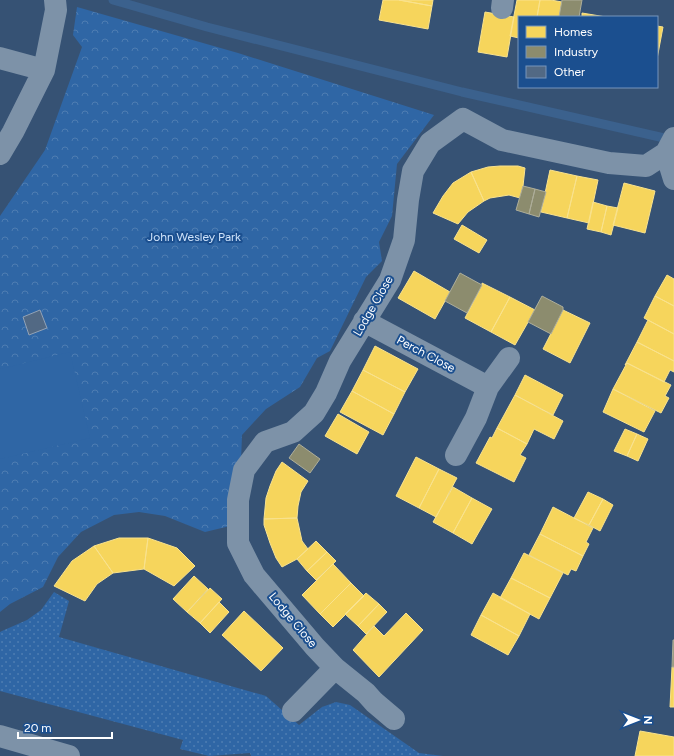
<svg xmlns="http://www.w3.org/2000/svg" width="674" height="756" font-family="Figtree,sans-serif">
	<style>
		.grass { fill: url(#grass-dots) }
		.forest { fill: url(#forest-crowns) }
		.garden { fill: #2f66a5 }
		.homes { fill: #f6d55c; stroke: #f9e28d }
		.industry { fill: #8c8c6e; stroke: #aeae9a }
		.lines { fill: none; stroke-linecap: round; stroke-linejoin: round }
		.stream { stroke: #3b618d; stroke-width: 9 }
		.building { fill: #526984; stroke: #92a2b6 }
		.minor { stroke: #7d92a8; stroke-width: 22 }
		.labels { text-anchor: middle; stroke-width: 4; stroke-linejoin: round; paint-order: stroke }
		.park-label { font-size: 12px; fill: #cfe3fa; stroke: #1b4f8f }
		.street-label { font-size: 12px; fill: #fff; stroke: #1b4f8f }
	</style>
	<defs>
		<pattern id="grass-dots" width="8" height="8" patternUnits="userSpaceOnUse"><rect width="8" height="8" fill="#2f66a5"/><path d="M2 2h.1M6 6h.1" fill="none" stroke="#4e7db2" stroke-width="1.8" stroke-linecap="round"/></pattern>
		<pattern id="forest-crowns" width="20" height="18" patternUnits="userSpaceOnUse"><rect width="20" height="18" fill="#2f66a5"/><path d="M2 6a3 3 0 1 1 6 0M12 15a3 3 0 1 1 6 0" fill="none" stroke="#4e7db2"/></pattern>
	</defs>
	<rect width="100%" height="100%" fill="#365274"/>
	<path class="grass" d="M54,592L69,601L59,637L266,696L299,725L322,707L336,702L350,705L419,753L443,756H251L250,753L209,756L180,749L183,740L0,691V632L2,631L27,620L41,610Z"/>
	<path class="forest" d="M77,7L238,53L434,115L397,164L392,216L379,242L382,261L366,277L330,351L317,358L300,387L266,409L242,435L241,461L230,526L205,532L165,516L139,512L114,515L81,532L58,557L43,587L10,604L0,612V216L45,150L82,47L73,35Z"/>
	<path class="garden" d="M70,352L90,438L0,459V369Z"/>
	<path class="homes" d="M383,0H399L432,6L428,29L379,20Z
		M399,0H433L432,6Z
		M517,0H540L537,17H519V38L510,36Z
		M540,0H551L562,2L559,17H537Z
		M485,12L514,17L507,57L478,52Z
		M582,13L606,17H582Z
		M657,26L663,27L657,59Z
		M500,166H518L525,168L523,186L520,198L509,195L490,198L484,201L471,172L488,167Z
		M550,170L577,176L567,218L541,212Z
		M471,172L484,201L468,212L458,224L433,213L443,196L453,183Z
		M577,176L598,180L589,223L567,218Z
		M624,183L655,191L645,233L613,225Z
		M593,202L607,206L601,232L587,229Z
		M607,206L618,208L611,235L601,232Z
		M462,225L487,240L479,253L454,239Z
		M414,271L450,292L435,319L398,298Z
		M667,275L674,279V306L655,296Z
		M482,283L510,297L491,332L465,318L482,285Z
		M655,296L674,306V334L644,318Z
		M510,297L535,310L515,345L491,332Z
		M563,310L590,323L570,363L543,349Z
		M648,320L674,334V361L637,342Z
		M637,342L674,361V372L670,370L664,382L627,363L625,365Z
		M375,346L418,369L405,392L363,370Z
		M627,363L671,385L665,396L669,398L661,413L613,389Z
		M363,370L405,392L394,414L352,391Z
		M525,375L563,395L553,415L515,395Z
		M613,389L655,411L644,432L603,412Z
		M352,391L394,414L383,435L340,412Z
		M515,395L563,421L554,439L534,429L527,444L497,428Z
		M338,414L369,432L357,454L325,436Z
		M497,428L527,444L520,455L526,458L514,482L476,463L490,437L492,438Z
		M625,429L637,434L627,456L614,451Z
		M637,434L648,439L638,461L627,456Z
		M416,457L439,469L419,508L396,496Z
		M282,462L308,481L301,492L298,506L297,518L264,519L266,498L270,486L276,471Z
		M439,469L457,478L436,517L419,508Z
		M453,487L472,498L453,533L433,522Z
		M588,492L603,499L589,525L574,518Z
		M472,498L492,509L472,544L453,533Z
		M603,499L613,505L600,531L589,525Z
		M553,507L593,528L586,542L589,544L583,556L540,534Z
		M297,518L302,541L308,549L297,559L282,567L276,558L270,543L264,525V519Z
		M540,534L583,556L576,571L571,569L568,575L529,555Z
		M119,538H148L144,569L113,573L94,546Z
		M148,538L177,548L195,566L174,586L144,569Z
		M316,541L327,552L307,571L297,559Z
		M94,546L113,573L97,584L85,601L54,586L72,561Z
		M327,552L336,561L316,580L307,571Z
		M524,553L563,573L550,598L511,578Z
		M333,564L351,583L320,614L302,595Z
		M194,576L208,589L187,612L173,599Z
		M511,578L550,598L539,619L500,598Z
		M351,583L364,596L333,627L320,614Z
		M210,588L222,599L200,623L187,612Z
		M366,593L379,604L358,626L345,614Z
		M493,593L530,614L519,636L481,615Z
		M219,602L229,612L210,633L200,623Z
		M379,604L387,612L366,634L358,626Z
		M244,611L283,648L261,671L222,635Z
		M406,613L423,630L379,677L353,650L374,626L384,636Z
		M481,615L519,636L508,655L471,635Z
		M672,667H674V707H670Z
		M640,731L674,737V756H635Z"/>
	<path class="industry" d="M562,0H582L579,17H559Z
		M523,186L535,189L529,214L516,210Z
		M535,189L546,192L539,217L529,214Z
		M460,273L482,285L467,313L445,301Z
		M542,296L563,307V310L551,334L528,322Z
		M299,444L320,459L310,473L289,458Z
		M673,640H674V667H672Z"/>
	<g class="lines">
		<path class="stream" d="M113,0L207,27L462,92L673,140"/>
	</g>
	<path class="building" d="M40,310L47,328L29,335L23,317Z"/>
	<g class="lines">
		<path class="minor" d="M502,8L503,0
			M0,58L44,70
			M666,153L674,179
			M0,154L13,132L44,70L56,10L55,0
			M364,321L488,387
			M456,455L476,418L488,387L509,358
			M293,711L335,668
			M394,719L374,702L366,693L335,668L315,647L254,575L238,543V500L244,470L265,442L293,432L314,413L326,393L340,361L390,280L404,240L408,200L413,171L430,143L463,119L502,140L609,163L646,166L666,153L674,138
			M0,736L69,756"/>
	</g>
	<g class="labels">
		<g class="park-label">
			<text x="194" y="241">John Wesley Park</text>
		</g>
		<g class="street-label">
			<text transform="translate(373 306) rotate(-60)" y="4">Lodge Close</text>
			<text transform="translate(426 354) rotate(28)" y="4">Perch Close</text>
			<text transform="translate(293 620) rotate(50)" y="4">Lodge Close</text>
		</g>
	</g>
	<rect x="518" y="16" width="140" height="72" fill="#1b4f8f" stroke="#7695bc"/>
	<rect x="526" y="26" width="20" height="12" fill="#f6d55c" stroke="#7695bc"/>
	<text x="554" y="36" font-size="12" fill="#ffffff">Homes</text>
	<rect x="526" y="46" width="20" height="12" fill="#8c8c6e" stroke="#7695bc"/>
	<text x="554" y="56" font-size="12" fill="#ffffff">Industry</text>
	<rect x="526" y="66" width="20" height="12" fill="#526984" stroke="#7695bc"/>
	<text x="554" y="76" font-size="12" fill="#ffffff">Other</text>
	<g transform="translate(638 720) rotate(90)" stroke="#1b4f8f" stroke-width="3" paint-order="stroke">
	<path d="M0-3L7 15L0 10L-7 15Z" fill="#ffffff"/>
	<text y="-6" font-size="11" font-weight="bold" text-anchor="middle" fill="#ffffff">N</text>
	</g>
	<path d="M18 732v6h94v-6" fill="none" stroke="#ffffff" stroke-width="2"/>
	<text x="24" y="732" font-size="12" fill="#ffffff" stroke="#1b4f8f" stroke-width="3" paint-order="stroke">20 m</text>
</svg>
